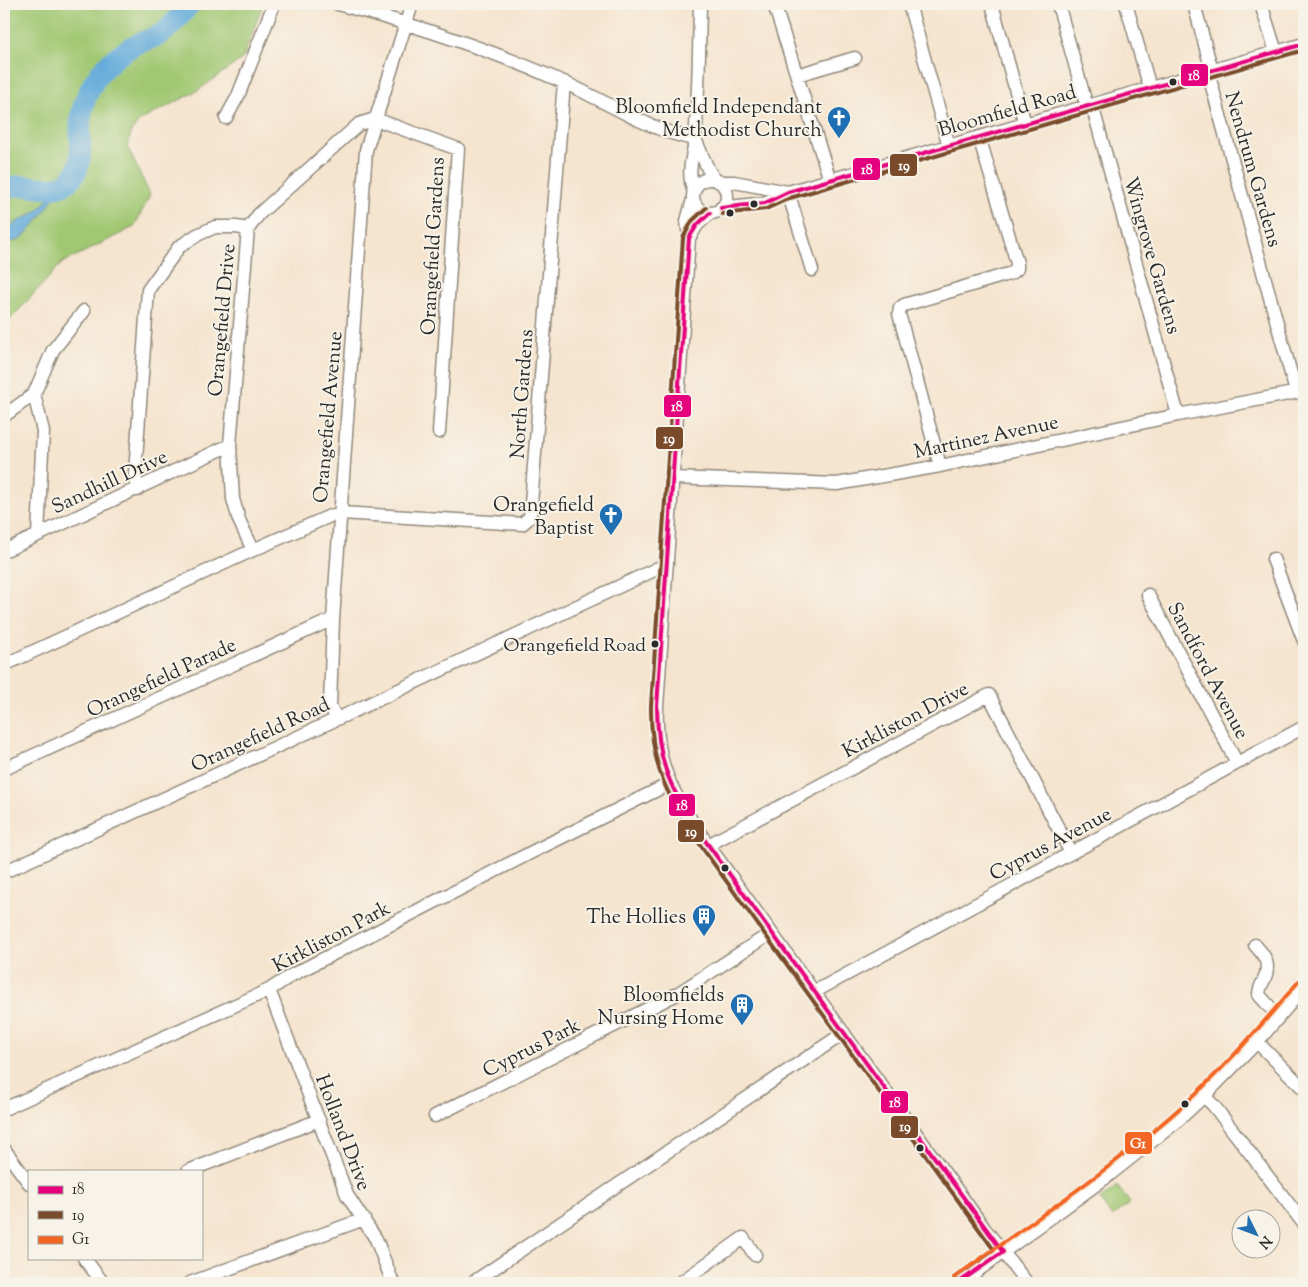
<svg xmlns="http://www.w3.org/2000/svg" width="1308" height="1287" font-family="'Sorts Mill Goudy',serif">
	<style>
		.green { fill: #a0c772; stroke: #66794e }
		.water { fill: #63abda; stroke: #476b82 }
		.lines { fill: none; stroke-linecap: round; stroke-linejoin: round }
		.river { stroke: #63abda; stroke-width: 21 }
		.minor-casing { stroke: #90887c; stroke-width: 15 }
		.major-casing { stroke: #90887c; stroke-width: 18 }
		.minor { stroke: #fff; stroke-width: 12 }
		.major { stroke: #fff; stroke-width: 15 }
		.bus-1-casing { stroke: #f7f3e8; stroke-width: 8 }
		.bus-2-casing { stroke: #f7f3e8; stroke-width: 8 }
		.bus-3-casing { stroke: #f7f3e8; stroke-width: 8 }
		.bus-1 { stroke: #e5007d; stroke-width: 4 }
		.bus-2 { stroke: #7a4b2a; stroke-width: 4 }
		.bus-3 { stroke: #f26522; stroke-width: 4 }
		.bus-dot { fill: #2b2b2b; stroke: #f7f3e8; stroke-width: 2 }
		.labels { text-anchor: middle; stroke-width: 4; stroke-linejoin: round; paint-order: stroke }
		.bus-label { font-size: 19px; fill: #2b2b2b; stroke: #f7f3e8; text-anchor: end }
		.poi-label { font-size: 20px; fill: #2b2b2b; stroke: #f7f3e8; text-anchor: end }
		.street-label { font-size: 20px; fill: #2b2b2b; stroke: #f7f3e8 }
		.line-badge { stroke: #f7f3e8; stroke-width: 2 }
		.badge-label { font-size: 14px; text-anchor: middle; font-weight: bold; fill: #fff }
	</style>
	<rect width="100%" height="100%" fill="#f7f3e8"/>
	<filter id="ink" filterUnits="userSpaceOnUse"><feTurbulence type="fractalNoise" baseFrequency=".02" numOctaves="2"/><feDisplacementMap in="SourceGraphic" scale="10" xChannelSelector="R" yChannelSelector="G"/><feConvolveMatrix kernelMatrix="1 2 1 2 8 2 1 2 1" color-interpolation-filters="sRGB"/></filter>
	<filter id="wash" filterUnits="userSpaceOnUse"><feTurbulence type="fractalNoise" baseFrequency=".0096" numOctaves="4" result="noise"/><feDisplacementMap in="SourceGraphic" scale="20" xChannelSelector="R" yChannelSelector="G"/><feGaussianBlur stdDeviation="1.12" result="paint"/><feColorMatrix in="noise" values="0 0 0 0 0 0 0 0 0 0 0 0 0 0 0 0 0 1.4 0 .05"/><feComposite in="paint" operator="in"/></filter>
	<g filter="url(#wash)">
		<rect width="100%" height="100%" fill="#f5e4ce"/>
		<path class="green" d="M4,4H263L243,58L197,91L139,121L131,132L128,148L150,195L134,227L62,263L4,326Z
			M1117,1186L1130,1203L1112,1217L1100,1199Z"/>
		<path class="water" d="M57,193C49,205 30,234 18,240C14,242 11,242 7,240C5,223 26,219 37,211C45,205 47,195 57,193Z"/>
		<g class="lines">
			<path class="river" d="M4,190C23,178 52,197 70,180C84,167 80,147 80,129C80,116 84,100 90,89C99,70 115,56 133,46C142,41 152,39 161,34C173,26 181,15 190,4"/>
		</g>
	</g>
	<g filter="url(#ink)">
		<g class="lines">
			<g class="minor-casing">
				<path id="minor" d="M338,4C415,25 490,49 563,82C606,101 649,131 695,139
					M774,4L830,180
					M909,4L949,146
					M992,4L1025,124
					M1058,4L1087,107
					M1126,4L1150,88
					M1194,4L1212,71
					M1261,4L1276,52
					M1208,72L1296,392
					M797,75L855,58
					M1092,105L1178,415
					M226,118L238,96L274,4
					M695,139L708,169L715,180
					M693 196a17 17 0 1 1 34 0a17 17 0 1 1-34 0Z
					M719,182H734L788,192
					M694,192C686,171 693,159 695,139C699,94 699,49 700,4
					M788,192L812,270
					M721,208L765,203L788,192L1304,44
					M710,213L697,225L689,238L657,706C654,768 675,797 708,845L984,1228L1027,1283
					M689,238L687,221L693,199
					M34,394L43,431L38,535
					M4,416L34,394L53,350L84,311
					M940,466L899,314L900,308L904,305L1012,273L1017,269V263L979,137
					M672,478L837,484L940,466L1178,415L1304,391
					M137,490L135,474L148,290L179,247L197,235L215,227H236L248,229
					M253,550L239,520L233,499L230,445L248,229L259,214L359,124L375,119L458,149L439,432
					M4,551L230,445
					M1273,559L1304,641
					M1148,595L1237,763
					M4,665L253,550L330,516L341,513L522,524L530,517L564,82
					M337,719L330,706L333,619L366,150L412,4
					M4,769L333,619
					M708,845L989,695L1071,853
					M4,872L337,719L667,564
					M1255,945C1265,956 1271,964 1264,980C1261,985 1259,989 1259,995L1278,1016
					M269,990L347,1195L376,1239L393,1283
					M814,992L1304,727
					M1256,1041L1304,1089
					M1203,1095L1214,1106L1304,1224
					M4,1109L269,990L292,975L536,850L669,784
					M435,1116L677,994L771,933
					M4,1149L29,1183
					M188,1171L319,1120
					M84,1258L103,1283
					M190,1283L364,1219
					M472,1283L844,1033
					M680,1283L743,1238L755,1255"/>
			</g>
			<g class="major-casing">
				<path id="major" d="M958,1283L1104,1177L1175,1121L1203,1095L1256,1041L1304,985"/>
			</g>
			<use href="#minor" class="minor"/>
			<use href="#major" class="major"/>
			<g class="bus-1-casing">
				<path id="bus-1" d="M721,208L765,203L788,192L1304,44
					M710,213L697,225L689,238L657,706C657,758 668,785 696,828L1003,1252L958,1283"/>
			</g>
			<g class="bus-2-casing">
				<path id="bus-2" d="M706,208L692,221L683,238L651,706C650,769 668,797 703,849L994,1250L954,1278
					M722,214L766,209L790,198L1304,50"/>
			</g>
			<g class="bus-3-casing">
				<path id="bus-3" d="M954,1278C1027,1225 1103,1175 1171,1116C1218,1076 1259,1028 1299,981"/>
			</g>
			<use href="#bus-1" class="bus-1"/>
			<use href="#bus-2" class="bus-2"/>
			<use href="#bus-3" class="bus-3"/>
		</g>
	</g>
	<defs>
		<g id="church-pin" transform="scale(1.25)"><path d="M0 17L-7.5 6A9.5 9.5 0 1 1 7.5 6Z" fill="#1f6fb2" stroke="#f7f3e8"/><path d="M-1.2-6h2.4v3.5h3.3v2.4h-3.3V6h-2.4V-.1h-3.3v-2.4h3.3Z" fill="#fff"/></g>
		<g id="building-pin" transform="scale(1.25)"><path d="M0 17L-7.5 6A9.5 9.5 0 1 1 7.5 6Z" fill="#1f6fb2" stroke="#f7f3e8"/><path d="M-4-6H4V6H1V3H-1V6H-4ZM-2.5-4.3h1.7v1.8h-1.7ZM.8-4.3h1.7v1.8H.8ZM-2.5-1h1.7V.8h-1.7ZM.8-1h1.7V.8H.8Z" fill="#fff"/></g>
	</defs>
	<g fill-rule="evenodd">
		<use href="#church-pin" x="839" y="118"/>
		<use href="#church-pin" x="611" y="515"/>
		<use href="#building-pin" x="704" y="916"/>
		<use href="#building-pin" x="742" y="1005"/>
	</g>
	<g class="bus-dot">
		<circle cx="1173" cy="82" r="4.5"/>
		<circle cx="754" cy="204" r="4.5"/>
		<circle cx="730" cy="213" r="4.5"/>
		<circle cx="655" cy="644" r="4.5"/>
		<circle cx="725" cy="868" r="4.5"/>
		<circle cx="1185" cy="1104" r="4.5"/>
		<circle cx="920" cy="1148" r="4.5"/>
	</g>
	<g class="labels">
		<g class="bus-label">
			<text x="646" y="651">Orangefield Road</text>
		</g>
		<g class="poi-label">
			<text x="822" y="113">Bloomfield Independant<tspan x="822" dy="23">Methodist Church</tspan></text>
			<text x="594" y="511">Orangefield<tspan x="594" dy="23">Baptist</tspan></text>
			<text x="686" y="923">The Hollies</text>
			<text x="724" y="1001">Bloomfields<tspan x="724" dy="23">Nursing Home</tspan></text>
		</g>
		<g class="street-label">
			<text transform="translate(1007 110) rotate(-16)" y="7">Bloomfield Road</text>
			<text transform="translate(1254 169) rotate(74)" y="7">Nendrum Gardens</text>
			<text transform="translate(432 246) rotate(-87)" y="7">Orangefield Gardens</text>
			<text transform="translate(1153 255) rotate(74)" y="7">Wingrove Gardens</text>
			<text transform="translate(221 320) rotate(-85)" y="7">Orangefield Drive</text>
			<text transform="translate(521 394) rotate(-86)" y="7">North Gardens</text>
			<text transform="translate(327 417) rotate(-85)" y="7">Orangefield Avenue</text>
			<text transform="translate(986 436) rotate(-12)" y="7">Martinez Avenue</text>
			<text transform="translate(109 481) rotate(-25)" y="7">Sandhill Drive</text>
			<text transform="translate(1209 670) rotate(62)" y="7">Sandford Avenue</text>
			<text transform="translate(161 677) rotate(-25)" y="7">Orangefield Parade</text>
			<text transform="translate(905 719) rotate(-28)" y="7">Kirkliston Drive</text>
			<text transform="translate(260 734) rotate(-25)" y="7">Orangefield Road</text>
			<text transform="translate(1050 843) rotate(-28)" y="7">Cyprus Avenue</text>
			<text transform="translate(331 936) rotate(-28)" y="7">Kirkliston Park</text>
			<text transform="translate(531 1047) rotate(-27)" y="7">Cyprus Park</text>
			<text transform="translate(344 1132) rotate(69)" y="7">Holland Drive</text>
		</g>
	</g>
	<g class="line-badge">
		<rect x="1180" y="63" width="29" height="24" rx="5" fill="#e5007d"/>
		<rect x="889" y="153" width="29" height="24" rx="5" fill="#7a4b2a"/>
		<rect x="852" y="157" width="29" height="24" rx="5" fill="#e5007d"/>
		<rect x="663" y="394" width="29" height="24" rx="5" fill="#e5007d"/>
		<rect x="655" y="426" width="29" height="24" rx="5" fill="#7a4b2a"/>
		<rect x="668" y="793" width="28" height="24" rx="5" fill="#e5007d"/>
		<rect x="677" y="819" width="28" height="24" rx="5" fill="#7a4b2a"/>
		<rect x="880" y="1090" width="29" height="24" rx="5" fill="#e5007d"/>
		<rect x="890" y="1115" width="29" height="24" rx="5" fill="#7a4b2a"/>
		<rect x="1124" y="1131" width="29" height="24" rx="5" fill="#f26522"/>
	</g>
	<g class="badge-label">
		<text x="1194" y="80">18</text>
		<text x="904" y="170">19</text>
		<text x="867" y="174">18</text>
		<text x="677" y="411">18</text>
		<text x="669" y="443">19</text>
		<text x="682" y="810">18</text>
		<text x="691" y="836">19</text>
		<text x="895" y="1107">18</text>
		<text x="905" y="1131">19</text>
		<text x="1138" y="1148">G1</text>
	</g>
	<rect width="1308" height="1287" fill="none" stroke="#f7f3e8" stroke-width="20"/>
	<rect x="28" y="1170" width="175" height="90" fill="#f7f3e8" stroke="#a5a39c"/>
	<rect x="38" y="1186" width="25" height="8" fill="#e5007d" stroke="#a5a39c"/>
	<text x="72" y="1194" font-size="15" fill="#2b2b2b">18</text>
	<rect x="38" y="1211" width="25" height="8" fill="#7a4b2a" stroke="#a5a39c"/>
	<text x="72" y="1220" font-size="15" fill="#2b2b2b">19</text>
	<rect x="38" y="1236" width="25" height="8" fill="#f26522" stroke="#a5a39c"/>
	<text x="72" y="1244" font-size="15" fill="#2b2b2b">G1</text>
	<g transform="translate(1256 1234) rotate(132)"><circle r="24" fill="#f7f3e8" stroke="#a5a39c"/>
	<path d="M0-4L9 19L0 12L-9 19Z" fill="#1f6fb2"/>
	<text y="-8" font-size="14" font-weight="bold" text-anchor="middle" fill="#2b2b2b">N</text>
	</g>
</svg>
